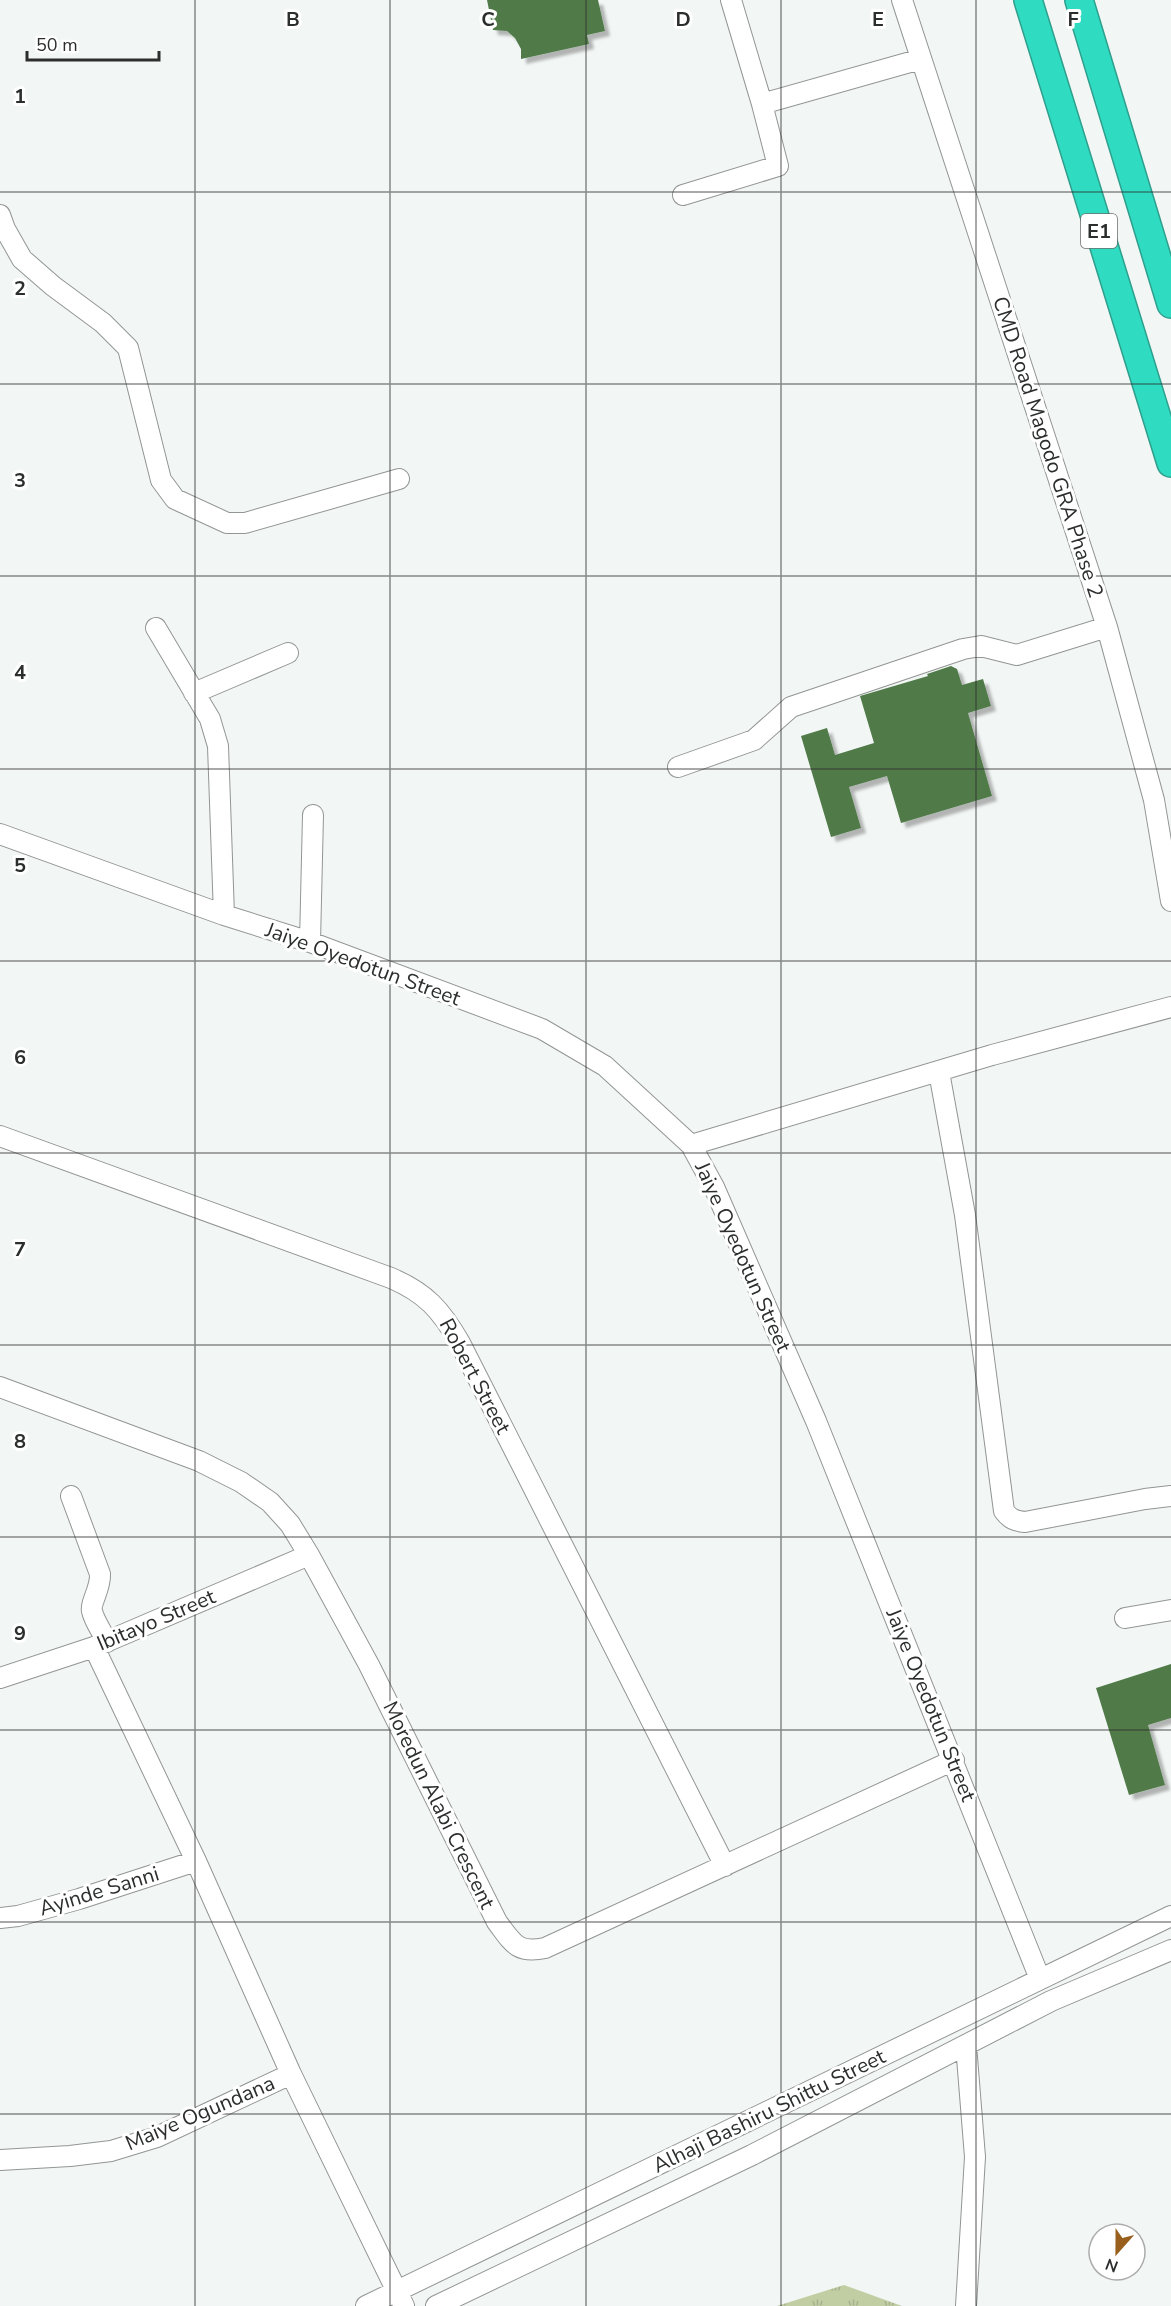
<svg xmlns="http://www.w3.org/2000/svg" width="1171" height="2306" font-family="'Nunito Sans',sans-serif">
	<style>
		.grass { fill: url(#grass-tufts) }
		.building { fill: #517a4a; filter: url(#shadow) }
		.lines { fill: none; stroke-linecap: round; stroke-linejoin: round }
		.minor-casing { stroke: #929693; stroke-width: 22 }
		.highway-casing { stroke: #2e9f8d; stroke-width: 30 }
		.minor { stroke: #fff; stroke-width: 20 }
		.highway { stroke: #2fdcc1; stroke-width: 27 }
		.grid { fill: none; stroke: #2c2e2d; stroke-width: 1.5; stroke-opacity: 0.55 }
		.labels { text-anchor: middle; stroke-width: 6; stroke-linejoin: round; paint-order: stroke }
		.shield { fill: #fff; stroke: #6b6d6c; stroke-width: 1.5 }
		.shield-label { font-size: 20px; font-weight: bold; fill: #2c2e2d }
		.street-label { font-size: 21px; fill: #2c2e2d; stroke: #fff }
		.grid-label { font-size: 20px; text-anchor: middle; font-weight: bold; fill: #2c2e2d; stroke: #fff; stroke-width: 6; stroke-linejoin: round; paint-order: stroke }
	</style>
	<defs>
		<pattern id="grass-tufts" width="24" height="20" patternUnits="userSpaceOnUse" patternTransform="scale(1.5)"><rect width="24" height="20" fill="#c1cea4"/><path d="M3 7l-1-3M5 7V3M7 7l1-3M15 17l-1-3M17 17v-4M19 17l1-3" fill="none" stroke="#a6b18e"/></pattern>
		<filter id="shadow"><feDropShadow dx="5" dy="5" stdDeviation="1.5" flood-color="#0004"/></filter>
	</defs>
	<rect width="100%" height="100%" fill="#f2f6f4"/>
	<path class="grass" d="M844,2285L902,2306H776H777Z"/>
	<path class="building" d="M487,0H598L605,31L587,35L589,44L521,59V49L515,38L507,31L493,30Z
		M951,666L957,669L962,685L983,679L991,706L968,713L992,796L901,823L887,776L849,787L861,828L831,837L801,736L827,728L835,755L874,743L860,696L928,676L927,674Z
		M1171,1664V1718L1148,1725L1165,1785L1129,1795L1096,1688Z"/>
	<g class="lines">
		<g class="minor-casing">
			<path id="minor" d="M731,0L762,104
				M902,0L1107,627L1154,800L1171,901
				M683,195L778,166L762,104L921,59
				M0,215L5,229L22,259L53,286L103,323L128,348L161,480L175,499L227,523H245L399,479
				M156,628L210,719L218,746L224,915
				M194,693L288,653
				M678,767L754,740L791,707L963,649L981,646L1017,655L1107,627
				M0,834L224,915L310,942L542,1029L605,1066L691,1145L714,1187L816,1421L1040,1979
				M310,942L313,815
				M939,1072L965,1215L1004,1511C1010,1519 1015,1521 1025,1522L1145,1499L1171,1496
				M0,1136L391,1278C426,1293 441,1310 460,1343L725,1866
				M691,1145L992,1055L1171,1007
				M0,1387L199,1461L241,1482L270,1502L290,1524L309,1555L369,1665L497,1922C513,1943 517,1954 545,1948L954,1760
				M71,1496L100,1574C101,1588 90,1603 92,1611C94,1621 103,1633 107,1642
				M1125,1618L1171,1610
				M94,1647L196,1861L291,2074L404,2306
				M0,1678L94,1647L309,1555
				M0,1918L18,1916L79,1899L196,1861
				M0,2160L70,2156L111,2151L157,2137L291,2074
				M366,2306L1171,1916
				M436,2306L752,2155L1051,2001L1171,1950
				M966,2306L975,2157L966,2045"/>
		</g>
		<g class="highway-casing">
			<path id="highway" d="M1028,0L1171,463
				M1079,0L1171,304"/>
		</g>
		<use href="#minor" class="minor"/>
		<use href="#highway" class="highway"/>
	</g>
	<path class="grid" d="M195,0V2306M390,0V2306M586,0V2306M781,0V2306M976,0V2306M0,192H1171M0,384H1171M0,576H1171M0,769H1171M0,961H1171M0,1153H1171M0,1345H1171M0,1537H1171M0,1730H1171M0,1922H1171M0,2114H1171"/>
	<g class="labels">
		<rect class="shield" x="1081" y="214" width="36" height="34" rx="4.5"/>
		<g class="shield-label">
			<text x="1099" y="238">E1</text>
		</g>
		<g class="street-label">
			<text transform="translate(1048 447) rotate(72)" y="7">CMD Road Magodo GRA Phase 2</text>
			<text transform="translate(363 964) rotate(20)" y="7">Jaiye Oyedotun Street</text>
			<text transform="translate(743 1257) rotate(66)" y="7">Jaiye Oyedotun Street</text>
			<text transform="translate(475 1376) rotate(62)" y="7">Robert Street</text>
			<text transform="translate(156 1620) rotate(-23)" y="7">Ibitayo Street</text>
			<text transform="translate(931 1705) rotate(68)" y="7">Jaiye Oyedotun Street</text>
			<text transform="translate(439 1805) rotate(64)" y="7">Moredun Alabi Crescent</text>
			<text transform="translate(99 1891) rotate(-17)" y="7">Ayinde Sanni</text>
			<text transform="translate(769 2111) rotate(-26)" y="7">Alhaji Bashiru Shittu Street</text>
			<text transform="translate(200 2113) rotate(-23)" y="7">Maiye Ogundana</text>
		</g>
	</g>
	<g class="grid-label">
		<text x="293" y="26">B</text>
		<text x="488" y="26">C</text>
		<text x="683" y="26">D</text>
		<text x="878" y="26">E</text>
		<text x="1073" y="26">F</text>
		<text x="20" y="103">1</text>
		<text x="20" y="295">2</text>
		<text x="20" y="487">3</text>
		<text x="20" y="679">4</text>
		<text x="20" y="872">5</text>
		<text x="20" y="1064">6</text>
		<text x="20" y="1256">7</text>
		<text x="20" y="1448">8</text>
		<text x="20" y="1640">9</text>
	</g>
	<g transform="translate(1117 2252) rotate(201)"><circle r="28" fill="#ffffff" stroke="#ababab" stroke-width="1.5"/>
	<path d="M0-4.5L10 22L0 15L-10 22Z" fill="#99601d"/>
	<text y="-9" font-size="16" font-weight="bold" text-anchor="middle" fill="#2c2e2d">N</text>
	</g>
	<path d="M27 51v9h132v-9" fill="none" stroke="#2c2e2d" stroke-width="3"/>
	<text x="36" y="51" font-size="18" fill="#2c2e2d" stroke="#ffffff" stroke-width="4.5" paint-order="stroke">50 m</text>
</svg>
